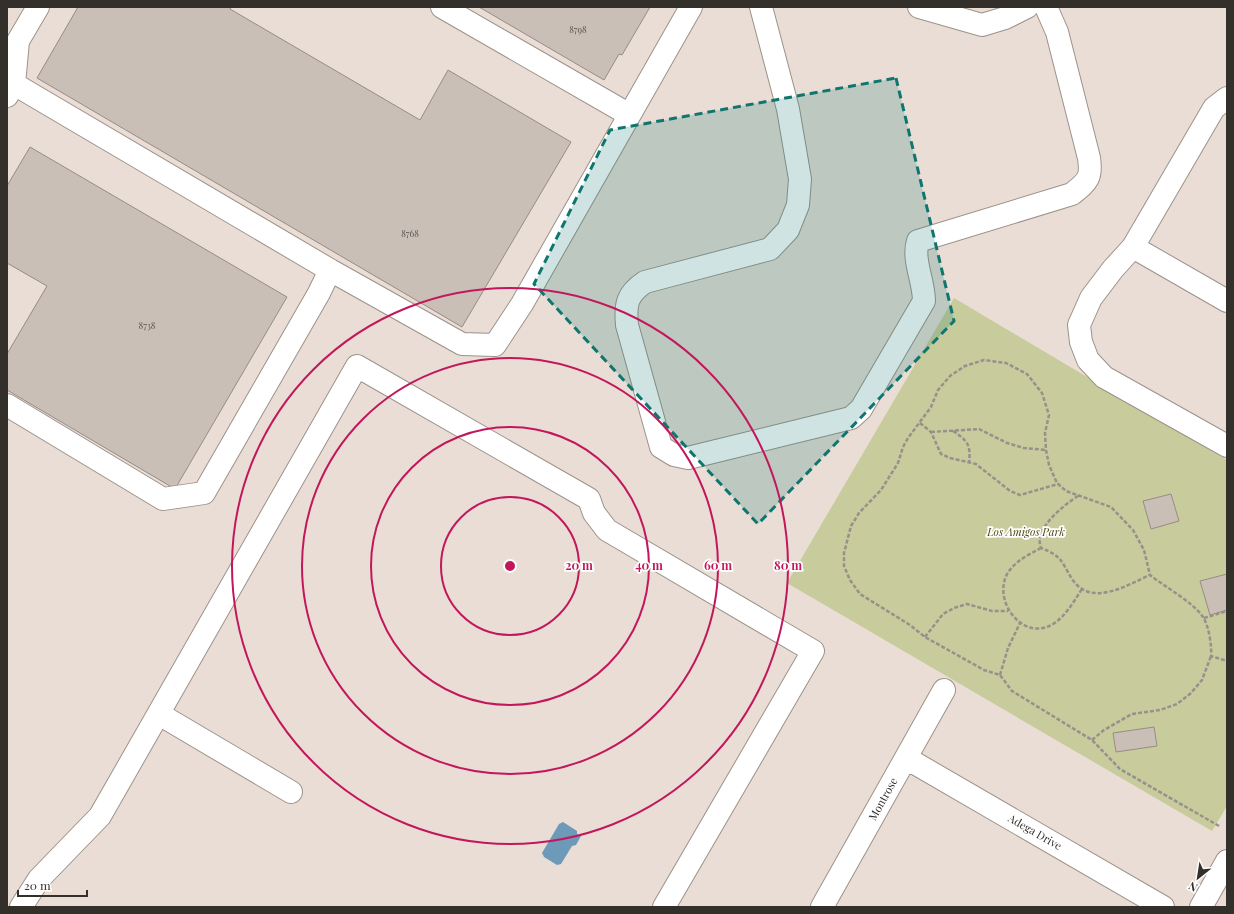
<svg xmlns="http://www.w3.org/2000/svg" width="1234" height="914" font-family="'Playfair Display',serif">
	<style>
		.green { fill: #c8cb9b }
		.water { fill: #6d9ab8 }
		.building { fill: #cabfb7; stroke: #978c84 }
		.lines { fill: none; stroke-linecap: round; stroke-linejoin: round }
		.minor-casing { stroke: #9d928a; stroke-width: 24 }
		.path { stroke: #98908a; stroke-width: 2.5; stroke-dasharray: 4 2; stroke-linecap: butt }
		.minor { stroke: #fff; stroke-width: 22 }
		.marked { fill: #0f766e; fill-opacity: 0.2; stroke: #0f766e; stroke-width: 3; stroke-dasharray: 8 5; stroke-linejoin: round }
		.ring { fill: none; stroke: #c2185b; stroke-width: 2 }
		.labels { text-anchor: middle; stroke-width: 3.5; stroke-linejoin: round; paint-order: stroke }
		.number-label { font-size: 9px; fill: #59534e }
		.park-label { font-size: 11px; font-style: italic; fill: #4a4c12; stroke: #fff }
		.street-label { font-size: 11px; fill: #332f2b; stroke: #fff }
		.centre { fill: #c2185b; stroke: #fff; stroke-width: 2 }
		.ring-label { font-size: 12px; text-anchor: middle; font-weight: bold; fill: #c2185b; stroke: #fff; stroke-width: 3.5; stroke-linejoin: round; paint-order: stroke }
	</style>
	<rect width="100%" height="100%" fill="#e9ddd5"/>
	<path class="green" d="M954,298L1227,460V806L1212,831L787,583Z"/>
	<path class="water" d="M563,822L577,831V834L581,836L576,845L572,846L561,864L557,865L544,857L542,853L559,824Z"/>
	<path class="building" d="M78,7H231L230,9L420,120L448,70L571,142L462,327L37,78Z
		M479,7H650L622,55L619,54L604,80Z
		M30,147L287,297L175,489L7,390V354L47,286L7,263V186Z
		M1171,494L1179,521L1151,529L1143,501Z
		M1227,574V610L1210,615L1200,581Z
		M1154,727L1157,746L1116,752L1113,733Z"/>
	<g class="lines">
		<g class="minor-casing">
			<path id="minor" d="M442,7L628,114
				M761,7L788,109L800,179L798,205L788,230L770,249L645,282C627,294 625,304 627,325L661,447L674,455L688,458L851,418L861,409L924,301C924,281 912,259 918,241L1072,194C1088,181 1092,178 1089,158L1057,32L1046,7
				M919,7L982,25L1005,18L1027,7
				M7,96L14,84L18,41L38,7
				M1227,98L1214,108L1133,247L1113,269L1091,298L1079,325L1081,342L1088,360L1104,377L1227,446
				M1133,247L1227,301
				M330,270L462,344L495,345L522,304L691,7
				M7,405L163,499L204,493L319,293L330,270L14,84
				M159,714L291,792
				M906,758L1163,907
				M21,907L39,879L100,816L357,366L589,499L594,513L607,530L813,651L664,907
				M822,907L944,690
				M1201,907L1227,861"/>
		</g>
		<path class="path" d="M920,423L931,432L941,454L950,458L976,464L1010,491L1020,495L1058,484
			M953,431C968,441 971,445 969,463
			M931,432L979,429L1007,443L1024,448L1046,450
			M1078,496C1064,505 1033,529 1041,548C1062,556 1061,561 1072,579C1091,608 1127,585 1150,575
			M1041,548C1030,554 1017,560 1009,571C990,598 1022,643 1053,624C1066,616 1074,601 1082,589
			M1204,618L1227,611
			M925,637L943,614L954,608L967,604L992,611H1008
			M1000,675L1008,648L1020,623
			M1092,740L1104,730L1132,714L1160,710L1177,704L1191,693L1202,680L1211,656
			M1219,826L1120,769L1092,740L1012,691L1000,675L984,670L925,637L910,625L860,594L850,580L844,566V553L851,526L859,513L881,490L898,463L903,447L908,438L931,407L938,390L950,376L965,366L984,360L1006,363L1027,374L1042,393L1049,415L1045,433L1046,450L1049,465L1057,483L1066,491L1111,507L1133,530L1144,550L1150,575C1165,587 1193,602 1203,617C1209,626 1212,647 1211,656L1227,661"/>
		<use href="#minor" class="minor"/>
	</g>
	<path class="marked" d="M896,78L954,321L758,524L534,284L610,130Z"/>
	<g class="ring">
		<circle cx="510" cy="566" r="69"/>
		<circle cx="510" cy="566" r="139"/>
		<circle cx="510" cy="566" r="208"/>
		<circle cx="510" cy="566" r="278"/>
	</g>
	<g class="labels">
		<g class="number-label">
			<text x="578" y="33">8798</text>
			<text x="410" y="237">8768</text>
			<text x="147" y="329">8738</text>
		</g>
		<g class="park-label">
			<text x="1026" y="536">Los Amigos Park</text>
		</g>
		<g class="street-label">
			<text transform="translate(883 799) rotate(-61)" y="4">Montrose</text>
			<text transform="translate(1035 832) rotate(30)" y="4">Adega Drive</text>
		</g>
	</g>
	<circle cx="510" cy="566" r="6" class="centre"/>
	<g class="ring-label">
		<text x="579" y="570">20 m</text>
		<text x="649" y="570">40 m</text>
		<text x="718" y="570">60 m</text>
		<text x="788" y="570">80 m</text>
	</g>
	<rect width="1234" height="914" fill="none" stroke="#332f2b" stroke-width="16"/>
	<g transform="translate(1198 878) rotate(210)" stroke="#ffffff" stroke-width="3" paint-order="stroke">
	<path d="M0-3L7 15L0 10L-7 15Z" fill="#332f2b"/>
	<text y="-6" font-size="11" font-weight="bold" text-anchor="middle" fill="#332f2b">N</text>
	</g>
	<path d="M18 890v6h69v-6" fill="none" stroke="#332f2b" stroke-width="2"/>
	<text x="24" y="890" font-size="12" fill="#332f2b" stroke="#ffffff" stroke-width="3" paint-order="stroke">20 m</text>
</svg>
